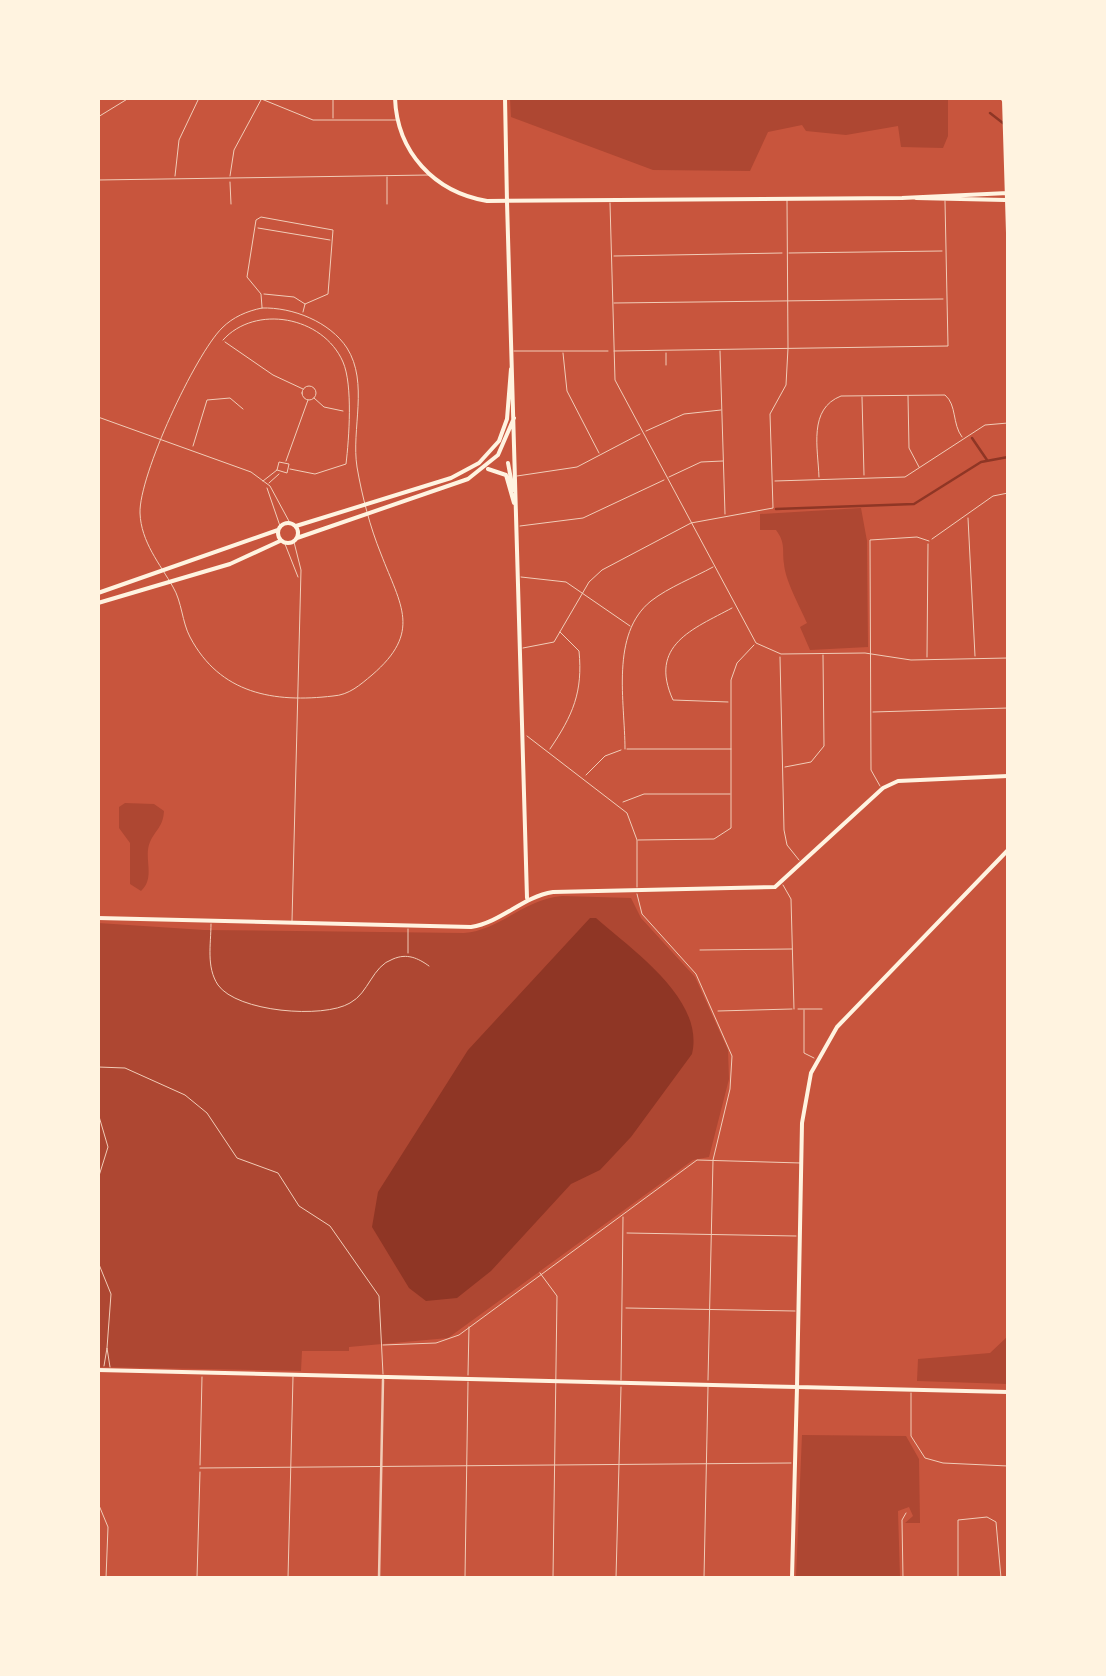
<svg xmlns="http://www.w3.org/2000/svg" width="1106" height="1676" font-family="Helvetica,sans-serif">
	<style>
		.green { fill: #ae4732 }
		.water { fill: #8f3625 }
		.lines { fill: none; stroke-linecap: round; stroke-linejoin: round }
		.stream { stroke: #8f3625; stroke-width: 2.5 }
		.minor { stroke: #f1ccb7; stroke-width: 1 }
		.tertiary { stroke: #f1ccb7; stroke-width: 2.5 }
		.secondary { stroke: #fff3e0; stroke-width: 4 }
		.primary { stroke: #fff3e0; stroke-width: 4 }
		.trunk { stroke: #fff3e0; stroke-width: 5 }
	</style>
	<rect width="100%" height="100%" fill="#c8553d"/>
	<path class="green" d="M510,98H948V136L943,148L901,147L898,126L846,135L806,131L802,125L768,132L750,171L653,170L511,117Z
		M861,508L867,541L868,647L810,650L800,627L807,623C800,607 785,580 784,564C782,551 786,543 776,530H760V514Z
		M125,803L154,804L164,811C163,827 156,829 150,842C143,858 156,877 141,891L130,884V843L119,828V807Z
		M562,896L631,898L641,918L695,977L728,1050L729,1079L709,1157L693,1160L448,1338L349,1347V1351H302L301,1371L98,1367V923L204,930L464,933C501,930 524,899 562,896Z
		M1008,1336V1384L917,1381L918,1359L990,1353Z
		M802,1435L906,1436L919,1459L920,1523H905L913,1516L909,1507L898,1511L900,1578L796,1577Z"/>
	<path class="water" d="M590,918H596C632,950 705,999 692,1054L631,1137L600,1170L571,1184L491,1271L457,1298L426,1301L409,1288L372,1227L378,1192L468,1050Z"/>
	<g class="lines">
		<path class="stream" d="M990,113L1008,127
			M972,438L987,460
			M776,509L914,504L981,462L1008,457"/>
		<path class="minor" d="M259,98L313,120H396
			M333,98V118
			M98,117L129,98
			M175,176L179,140L199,98
			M230,176L234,150L262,98
			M387,177V204
			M98,180L429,175
			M230,182L231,204
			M610,203L615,380L756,643L781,654L865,653L911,660L1008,658
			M258,228L330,240
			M789,253L942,251
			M614,256L782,253
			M264,294L294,297L305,304
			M614,303L943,299
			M262,307L261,294L247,277L256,220L261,217L333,230L328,294L305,304L303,312
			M262,308C293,307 330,322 347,348C369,383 351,429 357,467C362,496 370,527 381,554C401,606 422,632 372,675C360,685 349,695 333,696C274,703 220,694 190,637C182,622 182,602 173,587C160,564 141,542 140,513C139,475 195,355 222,328C233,317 247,311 262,308Z
			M223,340C255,304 323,316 343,362C353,385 349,439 346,464L315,474L290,469
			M225,342L273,375L303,389
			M514,351H608
			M614,351L948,346L945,201
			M720,351L725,514
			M563,353L567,391L599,453
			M666,365V353
			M302 393a7 7 0 1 1 14 0a7 7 0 1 1-14 0Z
			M908,396L909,448L919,467
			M862,397L864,475
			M314,398L324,407L343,411
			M98,417L251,472L270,486L290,523
			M646,431L684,414L721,410
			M193,446L207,400L230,398L243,409
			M286,461L308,400
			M517,476L577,467L640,434
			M669,477L701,462L723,461
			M819,477C818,448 808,409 841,396L945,395C957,405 952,424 962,437
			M263,481L277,470L279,462L289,464L287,473L277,470
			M775,481L905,477L985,425L1008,423
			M269,483L279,474
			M267,488L280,526
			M968,518L975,656
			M520,526L583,518L664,480
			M932,539L993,496L1008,493
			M285,544L298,577
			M521,577L566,582L630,626
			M523,648L554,642L589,582L602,570L691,523L773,508L770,414L786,385L788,348L787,199
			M780,657L784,830L787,845L799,860
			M927,657L928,544
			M728,702L673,700C648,645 693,629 732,608
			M873,712L1008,708
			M527,736L627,813L637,840V887
			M550,749C573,715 583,692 579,651L560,632
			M625,749C625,702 610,634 651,601C669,587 693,578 713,567
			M627,749H731
			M785,767L811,762L824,746L823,655
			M586,775L605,756L621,750
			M880,786L871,770L870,540L917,537L929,541
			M623,802L644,794H730
			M638,840L714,839L731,828V680L737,663L754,645
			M783,885L791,899L794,1009
			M637,894L642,914L696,974L732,1056L730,1089L713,1160L708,1380
			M292,921L301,570L294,542
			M211,924C211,944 206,967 218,985C237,1012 323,1019 350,1003C369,993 372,966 393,959C407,953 418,958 429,966
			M700,950L792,949
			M408,953V929
			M798,1009H822
			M804,1010V1053L814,1058
			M718,1011L792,1009
			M98,1067L125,1068L185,1095L207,1113L237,1158L278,1173L299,1206L330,1226L379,1296L383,1374
			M98,1113L108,1147L98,1179
			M627,1233L796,1236
			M98,1262L111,1294L107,1348
			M540,1273L557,1296L553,1578
			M626,1308L795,1311
			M383,1345L436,1343L459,1335L697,1160L801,1163
			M104,1366L107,1348L110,1367
			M468,1375L469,1327
			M621,1380L623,1217
			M911,1393V1436L925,1458L943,1463L1008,1466
			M200,1465L202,1377
			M200,1468L791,1463
			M98,1503L108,1527L106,1578
			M197,1578L200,1472
			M288,1578L293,1377
			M465,1578L468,1382
			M616,1578L621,1387
			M704,1578L708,1387
			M903,1578L902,1520L906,1513
			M958,1578V1520L987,1517L996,1522L1001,1578"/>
		<path class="tertiary" d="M379,1578L383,1380"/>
		<path class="secondary" d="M507,202L527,898
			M508,463L513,490
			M488,469L506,475L514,503
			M278 533a10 10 0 1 1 20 0a10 10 0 1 1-20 0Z
			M296,526L451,478L479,463L499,441L507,419L511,369
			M297,538L468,479L498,455L514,418
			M98,593L278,530
			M98,603L230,564L280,541
			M98,1370L797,1387L792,1578"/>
		<path class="primary" d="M395,98C397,152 434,192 487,201L902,198L1008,193
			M505,98L507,202
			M1004,100L1008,233
			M916,198L1005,200
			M1008,850L837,1027L811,1073L802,1123L797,1387L1008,1392
			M98,918L471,927C502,922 522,897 553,892L775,887L883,788L898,781L1008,776"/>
		<path class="trunk" d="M1003,98L1004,100"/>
	</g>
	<rect width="1106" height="1676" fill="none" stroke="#fff3e0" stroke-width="200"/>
</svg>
